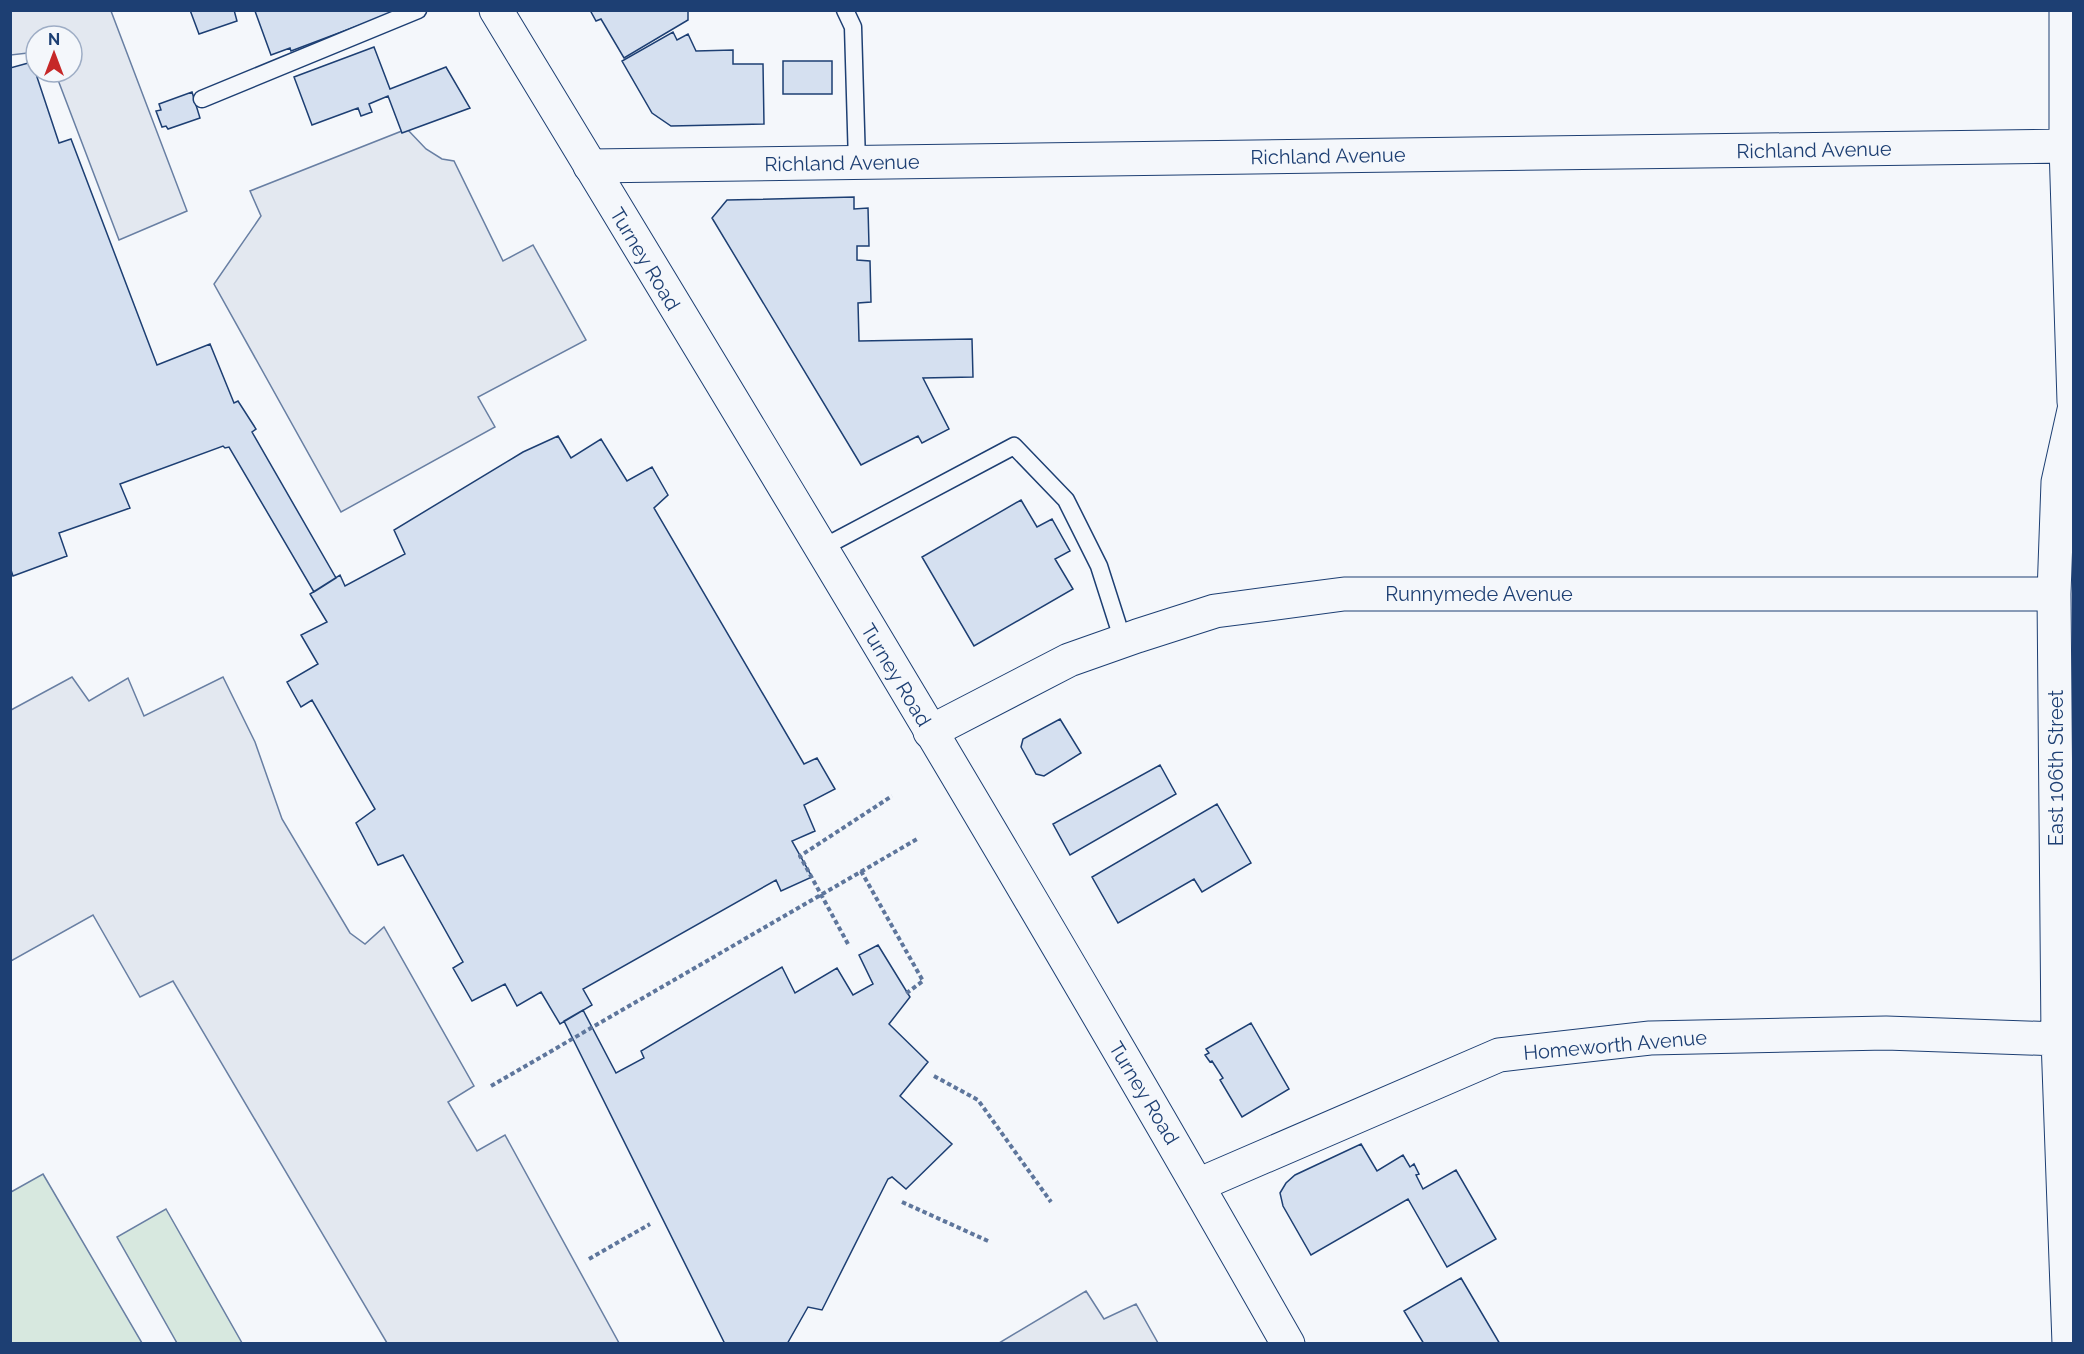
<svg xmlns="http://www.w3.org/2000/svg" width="2084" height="1354" font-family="Raleway,sans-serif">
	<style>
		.green { fill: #d7e8df; stroke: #687fa3; stroke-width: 1.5 }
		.parking { fill: #e3e8f0; stroke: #687fa3; stroke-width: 1.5 }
		.building { fill: #d5e0f0; stroke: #1d3f73; stroke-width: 1.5 }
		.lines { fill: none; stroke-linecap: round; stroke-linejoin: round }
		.lane-casing { stroke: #1d3f73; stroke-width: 19 }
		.street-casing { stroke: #1d3f73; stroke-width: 35 }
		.secondary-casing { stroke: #1d3f73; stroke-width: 35 }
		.path { stroke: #5e769c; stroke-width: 4; stroke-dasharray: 4.5 3; stroke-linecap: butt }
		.lane { stroke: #f4f7fb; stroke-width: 16 }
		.street { stroke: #f4f7fb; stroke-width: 33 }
		.secondary { stroke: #f4f7fb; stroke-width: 33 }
		.labels { text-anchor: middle; stroke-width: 4.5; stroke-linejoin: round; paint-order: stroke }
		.street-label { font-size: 20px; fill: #1d3f73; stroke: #f4f7fb }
	</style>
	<rect width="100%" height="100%" fill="#f4f7fb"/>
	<path class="green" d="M43,1174L142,1343H11V1192Z
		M166,1209L242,1343H177L117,1237Z"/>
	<path class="parking" d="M11,10L111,11L187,211L119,240L55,72H72V36H36V52L11,55Z
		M407,129L426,149L442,159L454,161L503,261L533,245L586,340L478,397L495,427L341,512L214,284L261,216L250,191Z
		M72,677L89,701L128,678L144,716L223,677L255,742L282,819L350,933L365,944L384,927L474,1086L448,1102L477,1151L505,1135L619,1343H387L173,981L140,997L93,915L11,961V710Z
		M1086,1291L1104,1319L1136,1304L1158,1343H999Z"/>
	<path class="building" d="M190,10H234L237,21L199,34Z
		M400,10L291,51L290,48L271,55L255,11Z
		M590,10H688V20L624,58L601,19L596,21Z
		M673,32L677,40L688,34L696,51L733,50V64H763L764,124L671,126L652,113L622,61Z
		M374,47L390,89L446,67L470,108L402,133L388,96L369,104L372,112L361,116L358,108L312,125L294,77Z
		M783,61H832V94H783Z
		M32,62L59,143L71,139L157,365L210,344L234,403L238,401L256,429L252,432L336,578L314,592L229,447L225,448L223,446L120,484L130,508L59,533L67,556L13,576L10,567V68Z
		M192,92L200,118L168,129L166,126L162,127L156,111L161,110L159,104Z
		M854,197V209L868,208L869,246H857V260L870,261L871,302L858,303L859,341L972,339L973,377L923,378L949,429L922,443L918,436L861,465L712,218L727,200Z
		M558,436L571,458L601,439L627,481L652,467L668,495L654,508L804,764L817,758L835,789L804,805L815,831L792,841L812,877L781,891L776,880L583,989L592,1005L560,1024L541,992L517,1006L505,984L472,1001L453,968L463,962L403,855L378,865L356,823L375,809L312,700L301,707L287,682L318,664L301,635L327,622L310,594L340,575L345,586L405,554L394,530L523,452Z
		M1021,500L1037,527L1052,519L1070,551L1055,559L1073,589L974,646L922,557Z
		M1060,719L1081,753L1044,776L1036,774L1021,747L1023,739Z
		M1160,765L1176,794L1070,855L1053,824Z
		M1217,804L1251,863L1202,892L1194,879L1118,923L1092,877Z
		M878,945L910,997L889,1024L928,1062L900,1096L952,1144L906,1189L892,1177L888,1179L822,1310L808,1307L787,1344H725L564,1021L583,1010L616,1073L644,1058L641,1051L782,967L795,993L837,968L853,995L873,984L859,955Z
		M1251,1023L1289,1089L1242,1117L1220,1080L1223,1078L1212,1061L1210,1062L1205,1055L1209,1053L1206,1049Z
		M1361,1144L1377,1171L1403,1155L1410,1167L1414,1164L1419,1174L1416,1175L1423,1189L1456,1170L1496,1239L1447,1267L1408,1199L1311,1255L1283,1206L1280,1193L1286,1183L1295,1175Z
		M1461,1278L1500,1344H1424L1404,1311Z"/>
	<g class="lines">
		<g class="lane-casing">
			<path id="lane" d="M845,10L853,27L857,163
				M202,99L418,10
				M820,549L1014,446L1066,500L1099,566L1123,641"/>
		</g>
		<g class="street-casing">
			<path id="street" d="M2066,10V146L2074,402
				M590,166L2066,146
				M930,732L1069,660L1137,636L1215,611L1344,594H2054
				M1198,1185L1499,1055L1650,1038L1886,1033L2058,1039
				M2069,1344L2058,1039L2054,594L2058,482L2074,410"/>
		</g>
		<g class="secondary-casing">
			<path id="secondary" d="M496,10C764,452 1033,894 1288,1344"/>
		</g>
		<path class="path" d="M861,871L923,981L904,995
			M848,944L800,856L892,796
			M934,1076L978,1100L1051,1202
			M491,1086L919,838
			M902,1202L988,1241
			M589,1259L650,1224"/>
		<use href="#lane" class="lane"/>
		<use href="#street" class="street"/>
		<use href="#secondary" class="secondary"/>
	</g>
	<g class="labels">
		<g class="street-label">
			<text transform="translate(1814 150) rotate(-1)" y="7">Richland Avenue</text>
			<text transform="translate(1328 156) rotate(-1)" y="7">Richland Avenue</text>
			<text transform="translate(842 163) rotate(-1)" y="7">Richland Avenue</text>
			<text transform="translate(645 259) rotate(59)" y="7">Turney Road</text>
			<text x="1479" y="601">Runnymede Avenue</text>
			<text transform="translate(896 675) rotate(59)" y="7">Turney Road</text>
			<text transform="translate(2056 768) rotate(-90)" y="7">East 106th Street</text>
			<text transform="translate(1615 1045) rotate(-5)" y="7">Homeworth Avenue</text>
			<text transform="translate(1144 1093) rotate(59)" y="7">Turney Road</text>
		</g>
	</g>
	<rect width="2084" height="1354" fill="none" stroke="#1d3f73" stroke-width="24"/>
	<g transform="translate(54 54)"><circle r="28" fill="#f4f7fb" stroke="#9eadc5" stroke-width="1.5"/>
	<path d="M0-4.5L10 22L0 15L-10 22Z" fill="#c62828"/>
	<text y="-9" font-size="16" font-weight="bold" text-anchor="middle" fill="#1d3f73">N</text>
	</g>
</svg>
